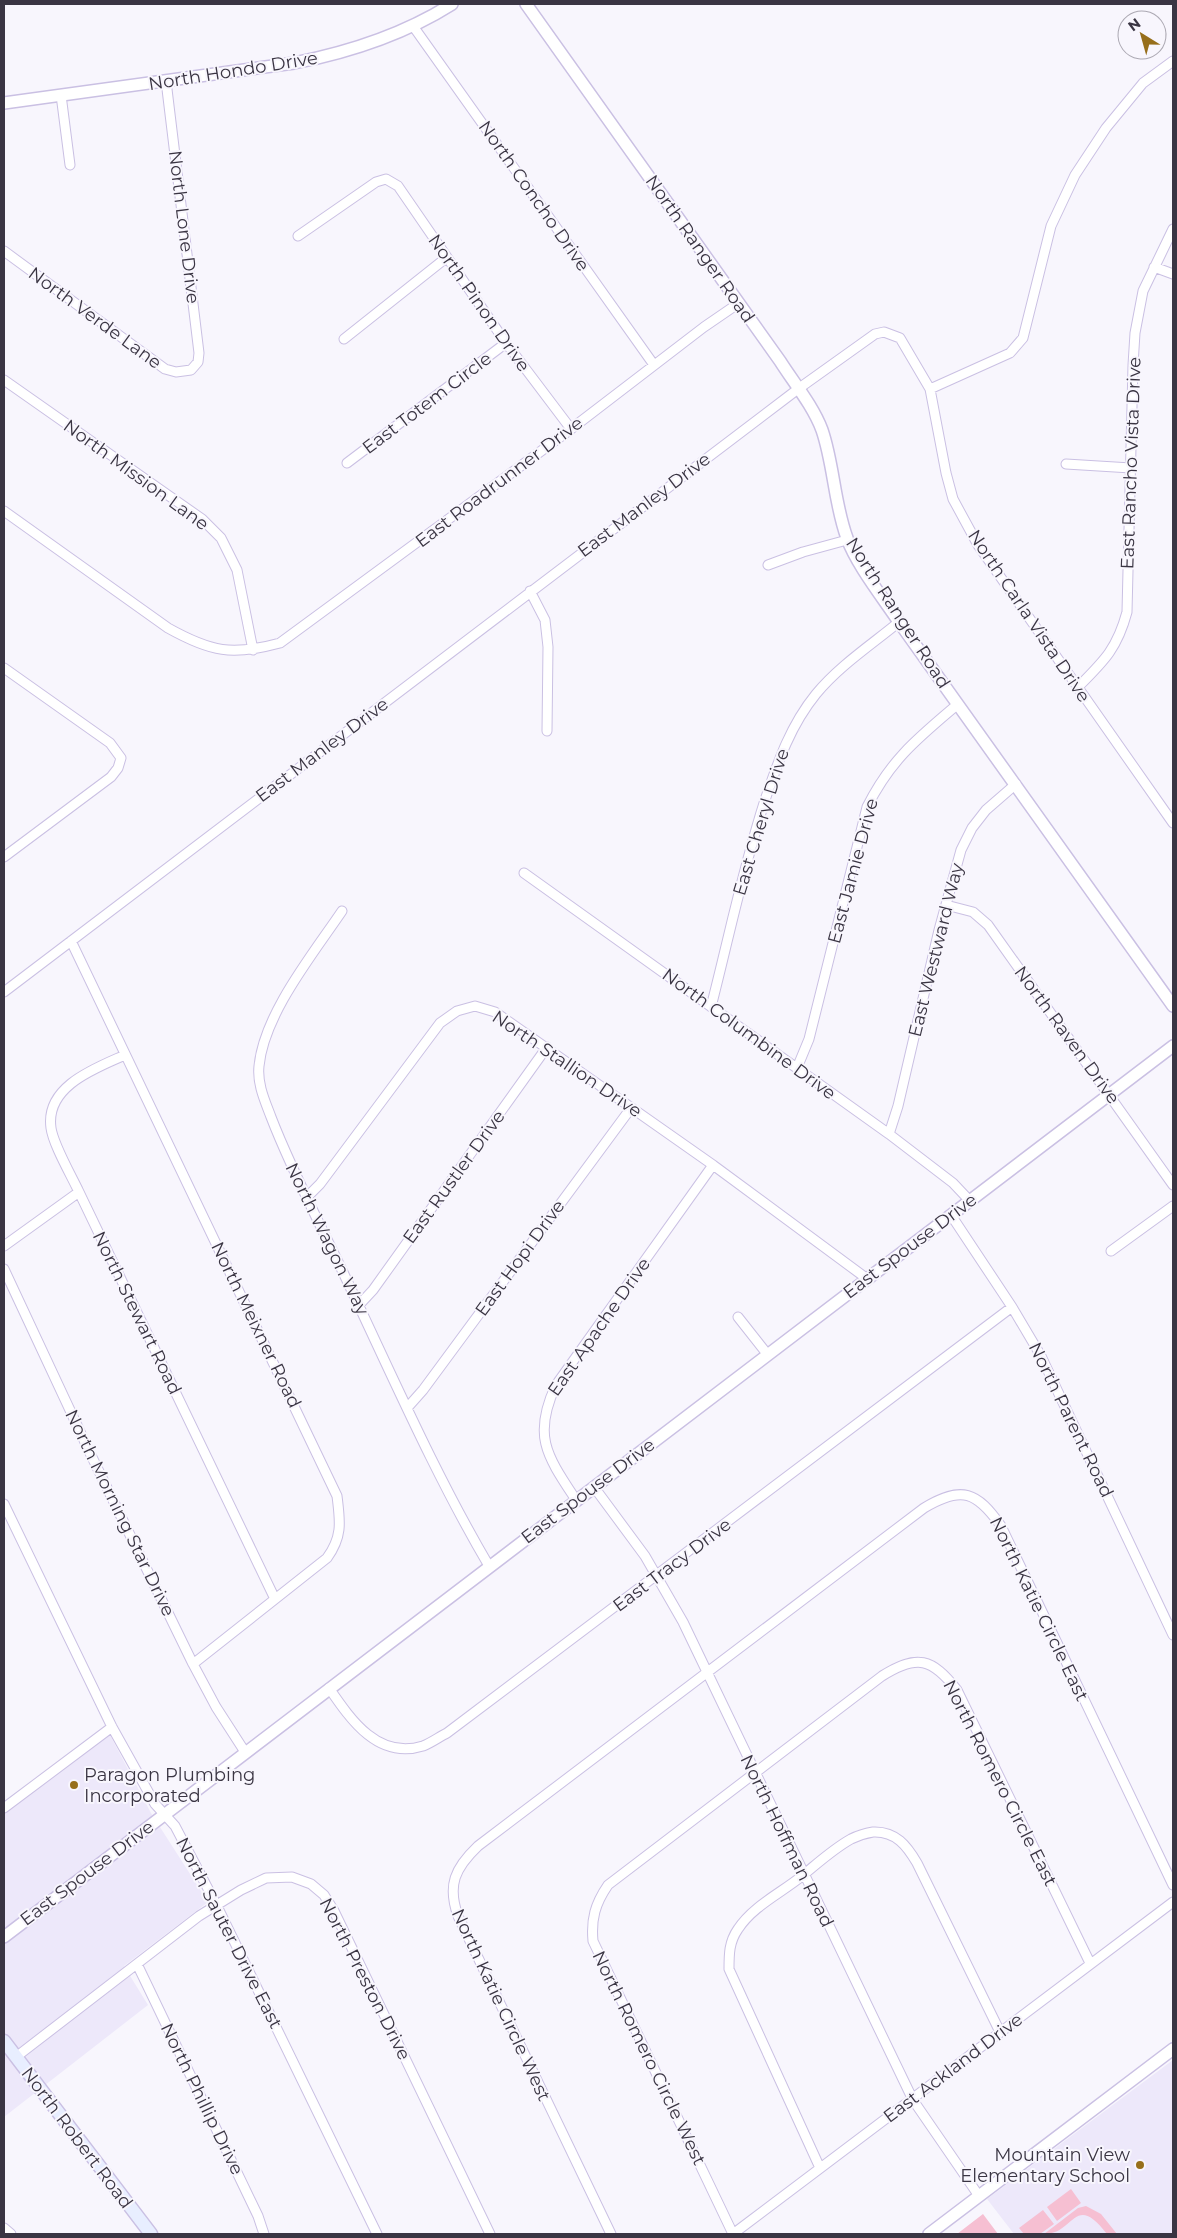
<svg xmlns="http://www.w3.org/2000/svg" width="1177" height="2238" font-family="Montserrat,sans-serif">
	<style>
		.built { fill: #ede8fa }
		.green { fill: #f6bfd2 }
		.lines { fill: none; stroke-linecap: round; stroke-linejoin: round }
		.minor-casing { stroke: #cac0e3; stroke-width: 11 }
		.tertiary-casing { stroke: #cac0e3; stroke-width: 14 }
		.secondary-casing { stroke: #cac0e3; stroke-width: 15 }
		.minor { stroke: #fff; stroke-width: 9 }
		.tertiary { stroke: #fff; stroke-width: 11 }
		.secondary { stroke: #e8eeff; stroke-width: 12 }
		.poi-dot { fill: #976f1b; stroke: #f8f6fd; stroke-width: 2 }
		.labels { text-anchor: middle; stroke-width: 4; stroke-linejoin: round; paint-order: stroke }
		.street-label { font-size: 18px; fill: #3a3543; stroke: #f8f6fd }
		.poi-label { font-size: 18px; fill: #3a3543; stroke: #f8f6fd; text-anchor: start }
	</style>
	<rect width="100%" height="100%" fill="#f8f6fd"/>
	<path class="built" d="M110,1735L151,1813L208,1902L124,1966L148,2005L4,2117V1814Z
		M1173,2060V2234H1014L987,2199Z"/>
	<path class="green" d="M1071,2189L1081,2203L1057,2221L1047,2207Z
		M1086,2206L1101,2214L1117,2234H1107C1074,2191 1075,2234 1044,2234L1078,2208Z
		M1043,2210L1054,2224L1040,2234H1024L1019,2228Z
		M983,2214L998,2234H957Z"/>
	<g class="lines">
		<g class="minor-casing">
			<path id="minor" d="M413,26L654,365
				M61,95L70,165
				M298,236L376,182L386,179L398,186L506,343L571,429
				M4,251L165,369L176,372L191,370L198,362L199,353L166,81
				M1154,267L1173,274
				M344,339L446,258
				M4,380L202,519L221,538L237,570L253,650
				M930,389L1010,353L1023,338L1051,226L1075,175L1106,128L1143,83L1173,61
				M347,463L506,343
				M1066,464L1131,468
				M4,511L168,628C211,652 232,656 280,643L571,429L704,327L739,303
				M768,565L803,552L847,540
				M530,591L545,620L548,647L547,731
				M4,668L110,743L121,758L118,768L111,777L4,857
				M1077,688C1104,661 1117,649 1127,612L1133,365L1135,333L1143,291L1173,229
				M524,873L889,1134L953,1183L970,1201
				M946,905L973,912L988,925L1173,1185
				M342,911C313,954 264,1014 259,1066C257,1084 265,1101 271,1117C291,1169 317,1218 341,1268C389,1368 433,1471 489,1566
				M71,941L337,1496C340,1521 343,1536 327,1558L193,1664
				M4,992L798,389L875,334L884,332L900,338L930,389L946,473L953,499L978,545L1173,823
				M711,1007C729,937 743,868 765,800C778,762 790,726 816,694C839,666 871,645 899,622
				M125,1055C96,1068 45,1086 51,1128C53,1144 71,1175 79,1192L275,1599
				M797,1068L809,1039L867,807C891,759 918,738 958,704
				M889,1134L898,1106L939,930L961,850L972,828L986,810L1016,784
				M307,1197L320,1184L440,1023L457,1011L475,1006L495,1012L713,1165L866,1278
				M951,1215L1012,1307L1041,1356L1173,1635
				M4,1246L79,1192
				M1111,1251L1173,1206
				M4,1269L90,1453L193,1664L216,1707L245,1752
				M359,1305L373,1290L547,1047
				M738,1317L768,1355
				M407,1408L423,1390L631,1108
				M594,1487L645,1556L683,1622L913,2100L979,2196
				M576,1500C547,1456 532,1436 556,1385L713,1165
				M4,1504L112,1727L155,1804L175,1826L216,1904L377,2234
				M329,1688C351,1720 378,1760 423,1746C431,1743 439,1737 447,1733L1012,1307
				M4,1808L112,1727
				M137,1964L258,2216L264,2234
				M16,2057L199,1916L241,1890L266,1878L292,1877L311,1884L324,1895L334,1911L490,2234
				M820,2168L729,1969C729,1954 729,1942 738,1929C753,1906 781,1893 802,1876C818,1863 833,1849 851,1839C857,1836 867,1833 873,1832C896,1831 907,1846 917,1863L1000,2032
				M4,2228L11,2234
				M611,2234L458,1916C447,1885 455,1868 478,1846L924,1508C962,1485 977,1492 1001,1526L1173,1885
				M733,2234L593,1941C591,1919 595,1904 608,1885L882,1676C917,1654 932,1658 957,1690L1090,1963
				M733,2234L1173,1902"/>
		</g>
		<g class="tertiary-casing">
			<path id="tertiary" d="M526,4L780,361C794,383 813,406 822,430C834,465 834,503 847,538C856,564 883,598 899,622L1173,1006
				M4,103L294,63C350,52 403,35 452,4
				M4,1937L1173,1046
				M929,2234L1173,2049"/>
		</g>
		<g class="secondary-casing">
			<path id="secondary" d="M4,2041L151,2234"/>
		</g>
		<use href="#minor" class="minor"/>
		<use href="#tertiary" class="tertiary"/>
		<use href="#secondary" class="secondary"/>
	</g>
	<g class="poi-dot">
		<circle cx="74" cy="1785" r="5"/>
		<circle cx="1140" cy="2165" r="5"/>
	</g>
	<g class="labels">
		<g class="street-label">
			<text transform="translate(233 71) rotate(-9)" y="6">North Hondo Drive</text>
			<text transform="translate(534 196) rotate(55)" y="6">North Concho Drive</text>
			<text transform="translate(184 227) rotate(83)" y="6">North Lone Drive</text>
			<text transform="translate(700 249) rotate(55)" y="6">North Ranger Road</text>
			<text transform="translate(479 303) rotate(55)" y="6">North Pinon Drive</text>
			<text transform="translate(95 318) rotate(36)" y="6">North Verde Lane</text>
			<text transform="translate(427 403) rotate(-37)" y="6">East Totem Circle</text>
			<text transform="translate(1131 463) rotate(-88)" y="6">East Rancho Vista Drive</text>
			<text transform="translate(136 475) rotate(36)" y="6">North Mission Lane</text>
			<text transform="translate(499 482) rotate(-37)" y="6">East Roadrunner Drive</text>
			<text transform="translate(644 505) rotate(-37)" y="6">East Manley Drive</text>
			<text transform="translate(898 613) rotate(57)" y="6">North Ranger Road</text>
			<text transform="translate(1029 616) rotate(56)" y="6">North Carla Vista Drive</text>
			<text transform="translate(322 750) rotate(-37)" y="6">East Manley Drive</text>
			<text transform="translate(761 822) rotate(-73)" y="6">East Cheryl Drive</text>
			<text transform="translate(853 871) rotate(-75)" y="6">East Jamie Drive</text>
			<text transform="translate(936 950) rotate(-76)" y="6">East Westward Way</text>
			<text transform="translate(749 1034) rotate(36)" y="6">North Columbine Drive</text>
			<text transform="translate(1067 1035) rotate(54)" y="6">North Raven Drive</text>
			<text transform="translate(567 1064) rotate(34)" y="6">North Stallion Drive</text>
			<text transform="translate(454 1177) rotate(-54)" y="6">East Rustler Drive</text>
			<text transform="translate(327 1239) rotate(64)" y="6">North Wagon Way</text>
			<text transform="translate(910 1246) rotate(-37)" y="6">East Spouse Drive</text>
			<text transform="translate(520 1258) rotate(-54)" y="6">East Hopi Drive</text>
			<text transform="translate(137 1313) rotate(64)" y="6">North Stewart Road</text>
			<text transform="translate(256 1325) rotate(64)" y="6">North Meixner Road</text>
			<text transform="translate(599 1327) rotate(-55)" y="6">East Apache Drive</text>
			<text transform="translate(1071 1420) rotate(64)" y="6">North Parent Road</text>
			<text transform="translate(588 1491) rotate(-37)" y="6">East Spouse Drive</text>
			<text transform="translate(120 1513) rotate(64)" y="6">North Morning Star Drive</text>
			<text transform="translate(672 1565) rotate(-37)" y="6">East Tracy Drive</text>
			<text transform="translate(1039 1609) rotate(64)" y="6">North Katie Circle East</text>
			<text transform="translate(1000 1783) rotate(63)" y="6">North Romero Circle East</text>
			<text transform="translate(787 1841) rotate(64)" y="6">North Hoffman Road</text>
			<text transform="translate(87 1873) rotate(-37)" y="6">East Spouse Drive</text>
			<text transform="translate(229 1933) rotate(63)" y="6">North Sauter Drive East</text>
			<text transform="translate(365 1979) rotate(63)" y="6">North Preston Drive</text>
			<text transform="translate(501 2005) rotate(65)" y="6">North Katie Circle West</text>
			<text transform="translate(649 2058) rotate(64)" y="6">North Romero Circle West</text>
			<text transform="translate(953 2068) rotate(-37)" y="6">East Ackland Drive</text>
			<text transform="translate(202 2099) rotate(64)" y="6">North Phillip Drive</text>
			<text transform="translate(77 2138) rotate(53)" y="6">North Robert Road</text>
		</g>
		<g class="poi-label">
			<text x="84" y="1781">Paragon Plumbing<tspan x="84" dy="21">Incorporated</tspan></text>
			<text x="1130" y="2161" text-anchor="end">Mountain View<tspan x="1130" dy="21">Elementary School</tspan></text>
		</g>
	</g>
	<rect width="1177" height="2238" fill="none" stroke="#3a3543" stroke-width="10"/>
	<g transform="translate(1142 35) rotate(323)"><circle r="24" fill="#f8f6fd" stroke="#aca9b3"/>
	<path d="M0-4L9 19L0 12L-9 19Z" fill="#976f1b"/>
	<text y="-8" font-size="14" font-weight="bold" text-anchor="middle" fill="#3a3543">N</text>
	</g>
</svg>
